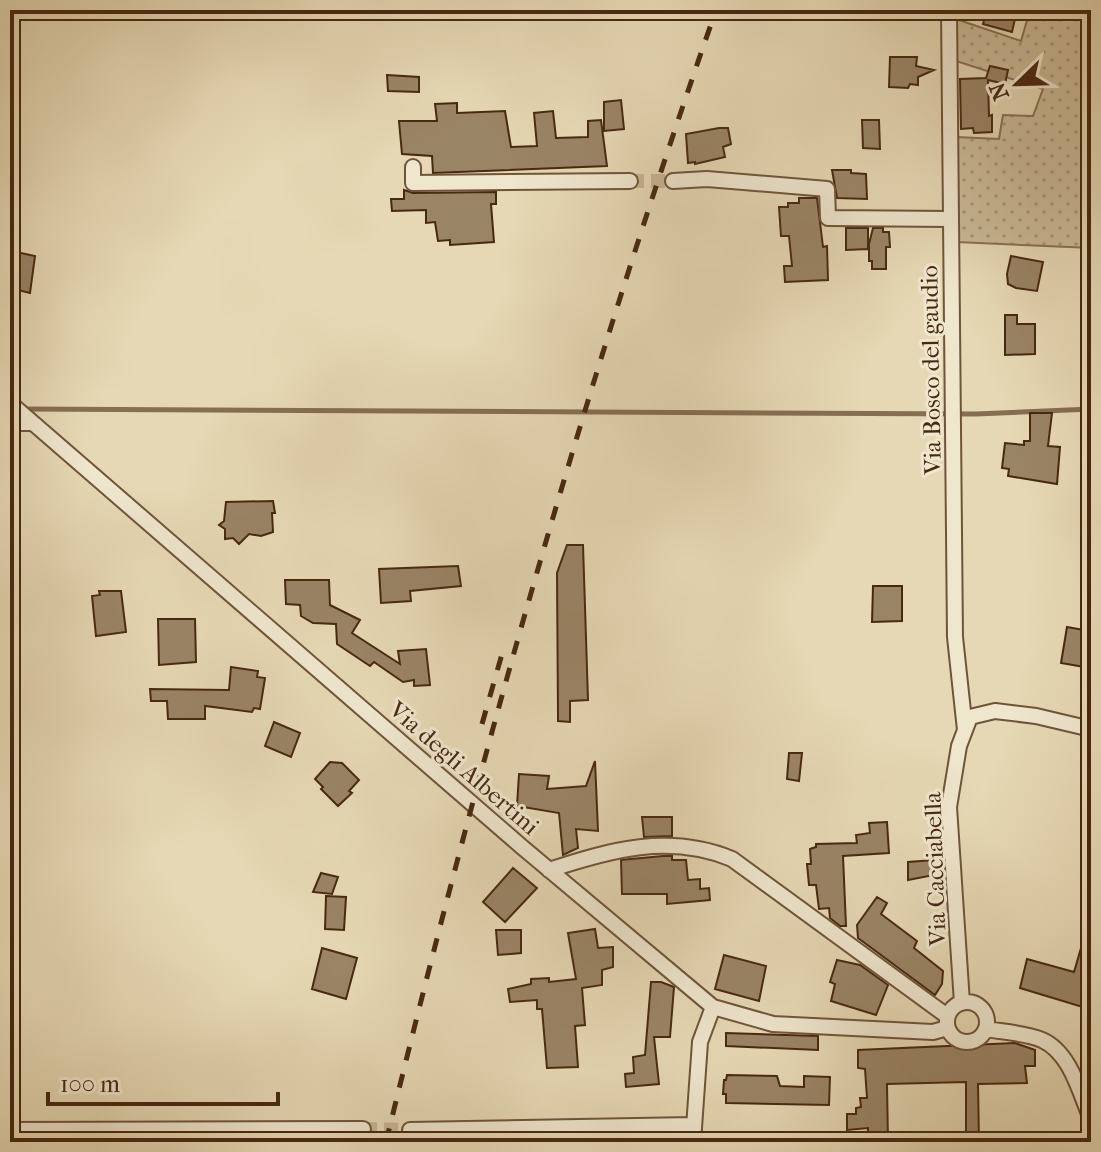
<svg xmlns="http://www.w3.org/2000/svg" width="1101" height="1152" font-family="'IM FELL French Canon',serif">
	<style>
		.grass { fill: url(#grass-dots); stroke: #8a7154; stroke-width: 2 }
		.lines { fill: none; stroke-linecap: round; stroke-linejoin: round }
		.stream { stroke: #866e52; stroke-width: 5 }
		.building { fill: #9a8466; stroke: #482811; stroke-width: 2 }
		.street-tunnel { stroke: #c6b593; stroke-width: 14; stroke-dasharray: 14 7; stroke-linecap: butt }
		.street-casing { stroke: #70543a; stroke-width: 18 }
		.street { stroke: #efe6ce; stroke-width: 14 }
		.rail { stroke: #482811; stroke-width: 5; stroke-dasharray: 14 14; stroke-linecap: butt }
		.labels { text-anchor: middle; stroke-width: 6; stroke-linejoin: round; paint-order: stroke }
		.street-label { font-size: 24px; fill: #482811; stroke: #efe6ce }
	</style>
	<defs>
		<pattern id="grass-dots" width="8" height="8" patternUnits="userSpaceOnUse" patternTransform="scale(2)"><rect width="8" height="8" fill="#cbba98"/><path d="M2 2h.1M6 6h.1" fill="none" stroke="#a7977b" stroke-width="1.8" stroke-linecap="round"/></pattern>
	</defs>
	<rect width="100%" height="100%" fill="#e6d8b4"/>
	<filter id="stains"><feTurbulence type="fractalNoise" baseFrequency=".0025" numOctaves="4"/><feColorMatrix values="0 0 0 0 .2 0 0 0 0 .09 0 0 0 0 .02 0 0 0 .5 -.17"/></filter>
	<radialGradient id="worn" r=".72"><stop offset=".6" stop-color="#630" stop-opacity="0"/><stop offset="1" stop-color="#630" stop-opacity=".3"/></radialGradient>
	<path class="grass" d="M1030,10H1059L1091,19V248L957,242V137L999,139L1003,115L1033,116L1043,89L953,60V18L1021,41Z"/>
	<g class="lines">
		<path class="stream" d="M24,409L976,414L1091,409"/>
	</g>
	<path class="building" d="M987,10H1017L1012,32L983,24Z
		M890,57H917L916,66L934,70L918,77V85L910,84L908,88L889,87Z
		M990,66L1008,70L1005,84L988,80L989,116L992,115V132L974,133L973,128L961,129L960,79L986,78Z
		M387,75L419,77V92L388,91Z
		M621,100L624,129L604,131V102Z
		M457,103V113L505,111L511,147L537,146L534,113L553,111L556,138L588,137V121L601,120L607,166L433,173L432,156L402,154L399,121H437L435,104Z
		M862,120H879L880,149L863,148Z
		M719,128H728L731,144L723,147L725,157L695,164V162L688,163L686,134Z
		M832,170H851V173L866,174L867,199L837,198Z
		M404,190L413,193L496,192V204H491L494,242L450,245V240L438,241L435,222L426,223V210L392,211L391,199H404Z
		M799,198H817L823,247L827,246L828,280L785,282L784,266H792L789,236H781L779,207H788V203H799Z
		M846,228H868V249L846,250Z
		M873,228H883V232H889L890,247H886V269H872V261H869V244Z
		M16,252L35,256L30,293L10,288Z
		M1011,256L1043,262L1037,291L1016,288L1008,284L1007,274Z
		M1005,315H1017V324H1035V354L1005,355Z
		M1030,413H1052L1048,446L1060,447L1057,484L1008,476L1009,469L1002,468L1005,443L1024,445V441H1030Z
		M273,501L275,513H272L273,532L261,536L249,534L239,544L233,538L225,539V529L219,525L224,521L226,502Z
		M567,545H583L588,700L570,701V722L558,721V714L557,573Z
		M458,566L461,586L410,591L411,601L381,603L379,569Z
		M285,580H329L330,605L360,620L352,633L400,664L398,651L426,649L430,685L414,686V680L403,682L374,662L370,666L337,644L336,624L313,623L301,616L300,605L286,604Z
		M873,586H902V621L872,622Z
		M99,591H121L126,632L96,636L92,596L100,595Z
		M158,619H195L196,662L159,665Z
		M1067,627L1084,630L1083,634H1091L1090,668L1061,663Z
		M231,667L258,671L257,677L265,678L260,709L254,708L252,712L205,706V719H168L167,701H151L150,689L229,690Z
		M274,722L300,733L291,757L265,746Z
		M789,753H802L799,781L787,779Z
		M595,761L598,831L576,829L578,848L563,855L559,813L517,806L519,774L549,776L547,789L586,786Z
		M330,762L342,763L359,780L349,791L352,793L338,806L321,789L323,787L315,779Z
		M642,817H672V836L644,837Z
		M887,822L889,853L843,856L846,926H840L830,918L829,908L819,909L816,885H809L807,864H811L810,849L816,847V844L857,843L856,835L870,833L869,823Z
		M663,856H672V860H686L688,880L700,879V889L709,888L710,900L667,904V894H622L621,860Z
		M934,860V875L908,880V862Z
		M513,868L537,888L505,922L483,902Z
		M321,873L338,877L332,894L313,892Z
		M326,896L346,897L344,930L325,929Z
		M877,897L887,903L881,914L917,941L914,948L943,971L942,984L935,995L858,938L857,925Z
		M595,929L598,948L613,947V967L602,970V985L582,988L585,1025L575,1026L578,1067L547,1068L542,1009H537V1000L510,1002L508,989L531,984V979L549,978V982L576,979L568,933Z
		M496,930H521V953L498,955Z
		M322,948L357,958L346,999L312,989Z
		M1081,948L1091,951L1089,1009L1020,988L1027,959L1074,972Z
		M724,955L766,966L759,1001L715,989Z
		M837,960L860,965L888,985L876,1015L831,1001L835,984L830,982Z
		M651,982H661L674,987L670,1037H654L659,1084L626,1087L625,1074L634,1073L633,1057L645,1055Z
		M726,1033L818,1036V1050L726,1046Z
		M1015,1043L1035,1050V1066H1025L1027,1083L978,1084L979,1142H966V1082L887,1084L888,1142H868V1128L847,1130V1114H856V1108L861,1107L860,1098H867L865,1069L858,1068V1050Z
		M727,1075L777,1076L780,1086L804,1087V1076L830,1077L829,1105L726,1103V1094H723L724,1080H726Z"/>
	<g class="lines">
		<path class="street-tunnel" d="M630,181H673
			M363,1129L410,1130"/>
		<g class="street-casing">
			<path id="street" d="M949,10L955,637L965,730
				M413,167V183L630,181
				M673,181L707,179L827,189L828,218L951,219
				M10,403L522,847L713,1007L773,1024L933,1032L947,1028
				M10,423H33
				M549,870C610,850 669,833 732,859L947,1016
				M947 1022a20 20 0 1 1 40 0a20 20 0 1 1-40 0Z
				M962,1003L949,807L959,746L970,717L995,711L1036,716L1091,729
				M986,1029C1003,1032 1026,1033 1042,1040C1070,1052 1080,1093 1091,1119
				M10,1130L363,1129
				M410,1130L693,1125
				M693,1142L700,1042L713,1007"/>
		</g>
		<use href="#street" class="street"/>
		<path class="rail" d="M482,724L504,647
			M386,1142C479,760 586,381 716,10"/>
	</g>
	<g class="labels">
		<g class="street-label">
			<text transform="translate(931 370) rotate(-91)" y="8">Via Bosco del gaudio</text>
			<text transform="translate(464 768) rotate(41)" y="8">Via degli Albertini</text>
			<text transform="translate(935 869) rotate(-92)" y="8">Via Cacciabella</text>
		</g>
	</g>
	<rect width="1101" height="1152" fill="none" stroke="#e6d8b4" stroke-width="40"/>
	<rect x="12" y="12" width="1077" height="1128" fill="none" stroke="#482811" stroke-width="4"/>
	<rect x="20" y="20" width="1061" height="1112" fill="none" stroke="#482811" stroke-width="2"/>
	<g transform="translate(1017 84) rotate(247)" stroke="#efe6ce" stroke-width="6" paint-order="stroke">
	<path d="M0-6L14 30L0 20L-14 30Z" fill="#482811"/>
	<text y="-12" font-size="22" font-weight="bold" text-anchor="middle" fill="#482811">N</text>
	</g>
	<path d="M48 1092v12h230v-12" fill="none" stroke="#482811" stroke-width="4"/>
	<text x="60" y="1092" font-size="24" fill="#482811" stroke="#efe6ce" stroke-width="6" paint-order="stroke">100 m</text>
	<rect width="100%" height="100%" filter="url(#stains)"/>
	<rect width="100%" height="100%" fill="url(#worn)"/>
</svg>
